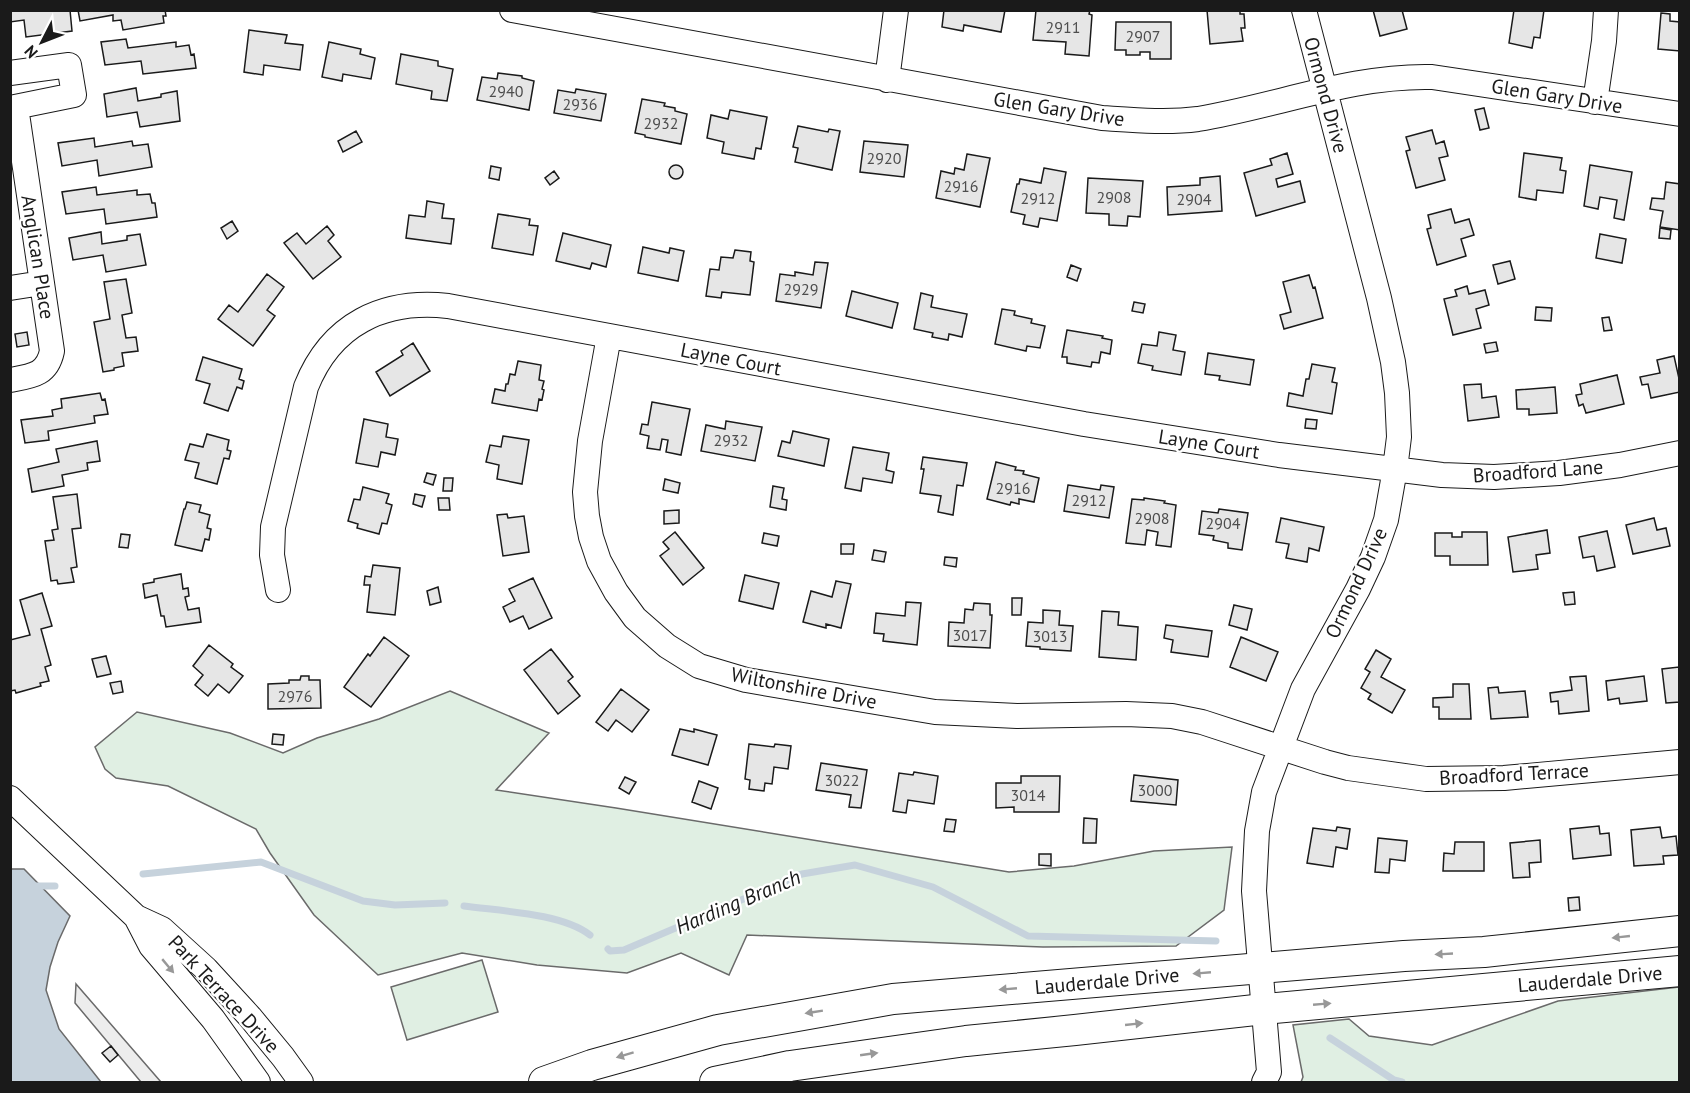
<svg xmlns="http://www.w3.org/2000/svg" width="1690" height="1093" font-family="'PT Sans',sans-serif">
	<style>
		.green { fill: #e0efe3; stroke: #6a6a6a; stroke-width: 1.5 }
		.parking { fill: #ededed; stroke: #6a6a6a; stroke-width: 1.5 }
		.water { fill: #c6d2dc; stroke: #6a6a6a; stroke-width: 1.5 }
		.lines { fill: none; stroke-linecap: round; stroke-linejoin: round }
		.stream { stroke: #c6d2dc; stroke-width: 7 }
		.building { fill: #e6e6e6; stroke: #1a1a1a; stroke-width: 1.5 }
		.minor-casing { stroke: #1a1a1a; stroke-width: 26 }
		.major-casing { stroke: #1a1a1a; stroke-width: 32 }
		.minor { stroke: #fff; stroke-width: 24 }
		.major { stroke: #fff; stroke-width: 30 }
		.oneway { fill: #989898 }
		.labels { text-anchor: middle; stroke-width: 4.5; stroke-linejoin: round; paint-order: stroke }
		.number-label { font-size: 16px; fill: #4d4d4d }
		.street-label { font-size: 20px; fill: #1a1a1a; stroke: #fff }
		.water-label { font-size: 21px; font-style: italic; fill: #1a1a1a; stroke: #fff }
	</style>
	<rect width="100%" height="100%" fill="#fff"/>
	<path class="green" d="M450,691L549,733L496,790L616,808L1009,872L1074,866L1154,851L1232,847L1224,910L1176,946L1043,947L747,935L729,975L681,953L627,973L537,965L462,953L378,975L314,915L270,853L256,829L168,786L116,778L105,769L95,747L137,712L230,733L283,753L317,738L379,719Z
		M482,960L498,1012L407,1040L391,987Z
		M1679,987V1082H1301L1303,1077L1293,1025L1349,1019L1369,1036L1432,1045L1558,1001Z"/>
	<path class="parking" d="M76,984L161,1082H141L75,1003Z"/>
	<path class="water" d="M10,869H24L70,916L58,942L50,967L46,990L59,1029L101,1082H11Z"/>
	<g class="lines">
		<path class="stream" d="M143,874L261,862L363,901L395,905L445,903
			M34,886H55
			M464,906C499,911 562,913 590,935
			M608,949L610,951L624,950L802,874L855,865L933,887L1028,936L1216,941
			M1330,1038L1394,1080L1402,1082"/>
	</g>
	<path class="building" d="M10,10H70L72,31L26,37L24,20L10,22Z
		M78,10H165L166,16H163L164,23L123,30L121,20L113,21V15L80,21Z
		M944,10H1005L1001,32L964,25L963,31L942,27Z
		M1036,10H1090L1089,14L1092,15L1089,56L1065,54L1066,42L1033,40Z
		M1207,10H1240V14H1244L1245,28H1241L1243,41L1210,44Z
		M1373,10H1402L1407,29L1380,36Z
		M1514,10H1544L1540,38L1534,37L1532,48L1509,43Z
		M1661,13L1670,14V21L1680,22V51L1658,49Z
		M1116,22H1171V59H1150V52H1140V55H1126V50H1115Z
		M249,30L287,35L285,43L303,45L300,70L264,65L263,75L244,72Z
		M126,39L128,48L176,42V47L189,45L191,55L194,54L196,68L143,74L141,61L105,65L101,42Z
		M329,42L361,49L360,54L375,58L371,79L343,74L342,81L322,77Z
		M401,54L438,61V66L453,69L447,101L431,99L432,91L396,84Z
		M498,73L522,76V78L534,81L529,110L477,100L482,77L497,79Z
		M136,88L138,101L161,97V94L177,91L180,121L140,127L137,112L107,117L104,94Z
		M576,89L606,94L601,121L554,113L558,90L575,93Z
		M642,99L665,103L664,106L675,108V111L687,114L681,144L645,137V135L635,133Z
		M1484,108L1489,128L1480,130L1475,110Z
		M730,110L767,117L761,149L756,148L754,159L722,153L724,142L707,138L711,115L728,119Z
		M798,126L828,132L829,129L840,131L832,170L795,162L798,148L793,147Z
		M1432,130L1436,144L1444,141L1448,156L1439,158L1445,180L1416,188L1406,151L1410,150L1406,137Z
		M356,131L362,142L343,152L338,141Z
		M94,138L95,147L132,141L133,146L148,144L152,167L99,176L97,160L62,166L58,143Z
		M864,141L908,145L904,177L860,172Z
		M1287,153L1293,174L1276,179L1278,187L1300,181L1305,202L1256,216L1244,173L1272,165L1270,159Z
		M1524,153L1562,158L1560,170L1566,171L1563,193L1537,190L1536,200L1519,197Z
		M967,154L990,158L980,207L936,198L941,171L954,174L955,168L964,170Z
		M669 172a7 7 0 1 1 14 0a7 7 0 1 1-14 0Z
		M1590,165L1632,172L1624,220L1614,218L1617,200L1600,197L1598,209L1584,206Z
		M491,166L501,168L499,180L489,178Z
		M1044,168L1066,172L1057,221L1040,218L1038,227L1023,224L1025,215L1011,212L1017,184H1019L1020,179L1041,183Z
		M554,171L559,178L550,185L545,178Z
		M1220,176L1222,211L1168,215L1167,187L1200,185V178Z
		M1088,178L1143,181L1140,217L1128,216L1127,226L1109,225V214L1086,213Z
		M1666,182L1680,184V230L1660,227L1663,211L1650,209L1652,198L1664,199Z
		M96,187L97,195L137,190V195L150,194L152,203H155L157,217L106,224L104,209L66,214L62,192Z
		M427,201L444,204L442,218L454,219L451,244L406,238L409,215L425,217Z
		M1451,209L1455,223L1469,219L1474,235L1461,239L1466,256L1437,265L1427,229L1431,228L1428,215Z
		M498,214L530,219L529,225L538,226L533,255L492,248Z
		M232,221L238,231L227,239L221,228Z
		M327,226L334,235L328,241L341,257L313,279L284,243L297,233L306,244Z
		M1660,228L1671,230L1670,239L1659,238Z
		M101,232L102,244L127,240V236L140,234L146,265L106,272L103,255L73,260L69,238Z
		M563,233L611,245L606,267L592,263L590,269L556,261Z
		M1600,234L1626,239L1622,263L1596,258Z
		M643,247L669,253L670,248L684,251L678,281L638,273Z
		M735,250L751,252L750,261L754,262L750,295L722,292L721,298L706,296L710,269L719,270L721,257L733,258Z
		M1510,261L1515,279L1498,284L1493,265Z
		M815,262L828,263L821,308L776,301L780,274L795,276V272L813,275Z
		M1071,265L1081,269L1077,281L1067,277Z
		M267,274L284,287L267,310L275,316L253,346L218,319L229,305L238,312Z
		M1309,275L1313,288L1315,287L1323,318L1284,329L1280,315L1291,312L1283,282Z
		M126,279L132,313L122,315L126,338L136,337L138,351L122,353L124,366L114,368V370L103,372L94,322L110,319L104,282Z
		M1467,286L1469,294L1485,290L1489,305L1476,309L1481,328L1453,335L1444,299L1457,296L1455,290Z
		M852,291L898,303L892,328L846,316Z
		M921,293L933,296L931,307L967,314L962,337L949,334L948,340L932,337L933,333L914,329Z
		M1134,302L1145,304L1143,313L1132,311Z
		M1536,307L1552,308L1551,321L1535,320Z
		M1002,309L1015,311L1014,315L1032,319L1031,323L1045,326L1040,348L1027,346L1026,351L995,344Z
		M1609,317L1612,330L1604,331L1602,318Z
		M1067,330L1103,336L1102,338L1112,340L1110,354L1101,352L1099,363L1092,362L1091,367L1067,363V357H1062Z
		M27,332L29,345L17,347L15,334Z
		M1159,332L1176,335L1173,350L1185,352L1181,375L1152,370L1153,366L1138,363L1142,344L1157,346Z
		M1496,342L1498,351L1486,353L1484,344Z
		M413,343L430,371L390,396L376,372L403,355L401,351Z
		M1208,353L1254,360L1250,385L1219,380L1220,376L1205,374Z
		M1674,356L1680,383V392L1651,398L1648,384L1642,385L1640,377L1660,373L1657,360Z
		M203,357L242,369L239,379L244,381L242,389L237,387L228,411L204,403L210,384L196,380Z
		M518,361L541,365L539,380L544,381L542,389L544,390L542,400L539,399L537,411L492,403L495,389L505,391L506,384H508L510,374L515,375Z
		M1312,364L1335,368L1332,382L1337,383L1332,414L1287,406L1289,393L1303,396L1306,379H1309Z
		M1617,375L1624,404L1586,413L1583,404L1579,406L1576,395L1582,394L1580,384Z
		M1481,384L1482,398L1496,396L1499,417L1468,421L1464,385Z
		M1555,387L1557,413L1529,415V409H1517L1516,390Z
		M100,393L102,400L105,399L108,414L94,416L95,423L48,431L49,440L25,443L21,420L53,416L52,410L62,408L61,399Z
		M652,402L690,409L681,455L666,452L668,440L662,439L660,450L647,448L649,436L640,434L642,424L648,425Z
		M364,419L388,424L386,437L398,439L395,455L381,452L378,467L356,463Z
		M1306,419L1317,420L1316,429L1305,428Z
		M726,421L762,427L755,461L701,451L706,425L725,429Z
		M793,431L829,439L824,466L778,456L782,441L790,443Z
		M207,434L229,440L227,450L231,451L229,459L224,458L217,484L195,478L199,463L185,460L190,444L203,447Z
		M503,436L529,440L522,484L497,479L499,465L486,462L490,445L501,447Z
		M97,441L100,461L87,463L88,470L62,475L64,486L32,492L28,469L59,462L56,449Z
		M853,447L889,453L886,470L894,472L892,483L863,478L861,491L845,488Z
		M923,457L967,463L963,486L957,485L953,515L938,512L941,496L920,493L924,469H921Z
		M996,462L1016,467L1015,470L1024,471L1023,474L1039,478L1034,502L1019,499V504L1011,502L1010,505L987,499Z
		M427,473L436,475L433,485L424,482Z
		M444,478H453L452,491H443Z
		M665,479L680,483L678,493L663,490Z
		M1068,485L1100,490L1101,485L1114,487L1109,518L1064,511Z
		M773,486L784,488L782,499L787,500L786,510L770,507Z
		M363,487L389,494L386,503L392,505L387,524L382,523L379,534L357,528L358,524L348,521L354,499L360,500Z
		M77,494L81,528L72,529L77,567L71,568L74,582L58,584L57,580L51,581L45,541L54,540L52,530L58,529L53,497Z
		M415,494L425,496L422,507L413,504Z
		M438,498H449L450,510H439Z
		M1144,498L1165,501L1164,503L1176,505L1171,547L1156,545L1158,532L1147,530L1145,545L1126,543L1132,499L1144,500Z
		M187,502L201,505L199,512L210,515L207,528L211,529L209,540L205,539L202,551L175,545L184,509H185Z
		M1219,509L1248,513L1242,550L1228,548V543L1213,540L1214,536L1199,534L1202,511L1218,513Z
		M679,510V523L664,524V511Z
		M507,514L508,518L524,516L529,552L503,556L497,515Z
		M1281,518L1324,527L1319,551L1309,548L1307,562L1286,558L1289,544L1276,542Z
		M1654,518L1657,530L1666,528L1670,546L1633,554L1626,525Z
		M1547,530L1550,553L1536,555L1538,569L1513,572L1508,537Z
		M1607,531L1615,567L1597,571L1594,556L1583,558L1579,537Z
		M675,532L704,568L683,585L660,556L669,549L663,542Z
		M1462,532H1487L1488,565H1450V556H1435V533H1452V537H1462Z
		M764,533L779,536L777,546L762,543Z
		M121,534L130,535L128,548L119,547Z
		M841,544H854L853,554H841Z
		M874,550L886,552L884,562L872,560Z
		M945,557L957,558L956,567L944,565Z
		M373,565L400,568L395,615L367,612L370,585H364L365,576L371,577Z
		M181,574L183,589L188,588L189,596L185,597L188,610L199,608L201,622L166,627L164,616H161L157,595L145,598L143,584L154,582V579Z
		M745,575L779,583L773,609L739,601Z
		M533,578L552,618L529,629L523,616L510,622L503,607L515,601L509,589Z
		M836,581L851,584L841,628L826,624V628L803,622L811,591L832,597Z
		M438,587L441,602L430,605L427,591Z
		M1574,592L1575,604L1565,605L1563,593Z
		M42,593L52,626L41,629L51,665L45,667L49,681L40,683L41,686L16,693L15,690L10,691V640L30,635L20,600Z
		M1012,598H1022L1021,615H1012Z
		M906,602L921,603L917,645L883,641L884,634L874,633L876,613L905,616Z
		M974,603L990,604V615H992L990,648L948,646L949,622L964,623L965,609L973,610Z
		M1234,605L1252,609L1247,630L1229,625Z
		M1043,610L1060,611L1059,625L1073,626L1071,651L1040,649V647L1026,646L1028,622L1043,623Z
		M1102,611L1119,612L1118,625L1138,627L1136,660L1099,657Z
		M1166,625L1212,631L1208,657L1171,652L1173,640L1164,638Z
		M384,637L409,656L371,707L344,687L368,654L370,656Z
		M1241,637L1278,652L1266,681L1230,667Z
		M209,645L233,664L231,667L243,676L229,693L218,684L208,696L195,685L203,675L193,666Z
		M551,649L573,677L568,681L580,696L558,714L524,670Z
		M1376,650L1391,659L1381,677L1405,690L1392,713L1368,699L1371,694L1361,688L1370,672L1365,669Z
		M106,656L111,674L97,677L92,659Z
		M1679,667L1680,702L1666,703L1662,669Z
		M301,676H309V680H320L321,708L268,709V684L289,683V680H300Z
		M1586,676L1589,711L1559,714L1558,701L1551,702L1550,693L1572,690L1570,677Z
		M1644,676L1647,701L1620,704L1619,698L1608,700L1606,681Z
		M121,681L123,692L113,694L110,683Z
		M1453,684H1469L1471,719H1439V707H1433V698L1453,697Z
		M1498,687L1499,693L1525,691L1528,717L1491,719L1488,688Z
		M621,689L649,710L632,732L616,720L608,731L596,722Z
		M680,729L694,732V729L717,735L708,765L672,755Z
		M273,734L284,735L283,745L272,744Z
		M749,744L774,747L775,744L791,746L788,769L774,767L772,784L765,783L764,791L749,789L750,780L745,779Z
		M821,763L867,770L861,808L849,807L851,795L816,790Z
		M914,772L938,776L934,804L908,800L906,813L893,811L899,773L913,775Z
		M1134,775L1178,780L1176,805L1131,801Z
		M1021,776H1060L1059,812H1014V807L996,808V783H1021Z
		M625,777L636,782L629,794L619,788Z
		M699,781L718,788L711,809L692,802Z
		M1084,818L1097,819L1096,843H1083Z
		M946,819L956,820L954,832L944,831Z
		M1599,826L1600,834L1609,833L1611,855L1573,859L1570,829Z
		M1337,827L1350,829L1347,849L1336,847L1333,867L1307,863L1313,828L1336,831Z
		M1660,827L1662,838L1676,836L1678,855L1663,856L1664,864L1634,866L1631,830Z
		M1378,838L1407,841L1405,861L1390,859L1389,873L1375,872Z
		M1540,840L1541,862L1529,863L1530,877L1513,878L1510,843Z
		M1455,842H1484V871H1443L1444,853L1454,854Z
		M1039,854H1051V866L1039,865Z
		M1579,897L1580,910L1569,911L1568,898Z
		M111,1046L118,1055L110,1062L102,1053Z"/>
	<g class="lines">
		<g class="minor-casing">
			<path id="minor" d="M512,10L1102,118C1133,120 1166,123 1198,119C1277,106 1352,75 1432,77L1680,114
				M10,73L69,65L74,95L10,108
				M887,80L896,10
				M1595,102L1604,41L1606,10
				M10,288L42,283
				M609,336L590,441L585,492L587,516L591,537L599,561L616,592L635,618L667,646L699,666L746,680L935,712L1017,716L1126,714L1172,716L1202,722L1325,762L1348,768L1426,779L1504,778L1680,762
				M10,380C32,376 47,375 52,351L16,107
				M278,590L272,555L273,527L306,387C331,324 383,299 448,306L1084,424L1279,455L1442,475L1494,477L1559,473L1620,465L1680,453
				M10,798L136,917L162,929L206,969L250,1017L283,1057L301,1082
				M136,917L151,946L213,1019L258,1082
				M1264,1082L1269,1072L1254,891L1257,831L1264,792L1303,689L1358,589L1373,557L1386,520L1395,469L1399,437L1397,393L1393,362L1379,298L1304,10"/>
		</g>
		<g class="major-casing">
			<path id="major" d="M544,1082L592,1065L718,1030L893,999L1404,956L1484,952L1680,931
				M715,1082L790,1066L966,1041L1075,1030L1264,1009L1680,971"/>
		</g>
		<use href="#minor" class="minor"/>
		<use href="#major" class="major"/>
	</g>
	<defs><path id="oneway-solid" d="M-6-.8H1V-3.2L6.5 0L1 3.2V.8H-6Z" transform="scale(1.5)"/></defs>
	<g class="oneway">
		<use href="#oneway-solid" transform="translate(1621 937) rotate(174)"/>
		<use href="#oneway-solid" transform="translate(1444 954) rotate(177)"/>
		<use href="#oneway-solid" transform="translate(168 966) rotate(50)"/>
		<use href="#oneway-solid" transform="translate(1202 973) rotate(175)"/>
		<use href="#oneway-solid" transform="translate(1008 989) rotate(175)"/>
		<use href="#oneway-solid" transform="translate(1322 1004) rotate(-5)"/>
		<use href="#oneway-solid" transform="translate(814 1012) rotate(171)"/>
		<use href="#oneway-solid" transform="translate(1134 1024) rotate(-6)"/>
		<use href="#oneway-solid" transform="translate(869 1054) rotate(-8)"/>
		<use href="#oneway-solid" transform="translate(625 1055) rotate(163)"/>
	</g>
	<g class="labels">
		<g class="number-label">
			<text x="1063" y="33">2911</text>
			<text x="1143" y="42">2907</text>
			<text x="506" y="97">2940</text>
			<text x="580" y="110">2936</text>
			<text x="661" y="129">2932</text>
			<text x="884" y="164">2920</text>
			<text x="961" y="192">2916</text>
			<text x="1114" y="203">2908</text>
			<text x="1038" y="204">2912</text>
			<text x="1194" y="205">2904</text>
			<text x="801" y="295">2929</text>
			<text x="731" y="446">2932</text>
			<text x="1013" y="494">2916</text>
			<text x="1089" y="506">2912</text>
			<text x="1152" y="524">2908</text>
			<text x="1223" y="529">2904</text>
			<text x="970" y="641">3017</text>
			<text x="1050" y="642">3013</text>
			<text x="295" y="702">2976</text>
			<text x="842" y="786">3022</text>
			<text x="1155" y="796">3000</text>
			<text x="1028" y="801">3014</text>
		</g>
		<g class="street-label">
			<text transform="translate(1326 95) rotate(75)" y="7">Ormond Drive</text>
			<text transform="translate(1557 96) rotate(9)" y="7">Glen Gary Drive</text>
			<text transform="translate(1059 109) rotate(9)" y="7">Glen Gary Drive</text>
			<text transform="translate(38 257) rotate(81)" y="7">Anglican Place</text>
			<text transform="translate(731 359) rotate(11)" y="7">Layne Court</text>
			<text transform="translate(1209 444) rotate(9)" y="7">Layne Court</text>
			<text transform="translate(1538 471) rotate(-4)" y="7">Broadford Lane</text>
			<text transform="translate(1356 583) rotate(-65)" y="7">Ormond Drive</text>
			<text transform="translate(804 688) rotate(11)" y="7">Wiltonshire Drive</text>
			<text transform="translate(1514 774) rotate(-3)" y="7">Broadford Terrace</text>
			<text transform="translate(1590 979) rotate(-5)" y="7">Lauderdale Drive</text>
			<text transform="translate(1107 981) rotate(-5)" y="7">Lauderdale Drive</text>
			<text transform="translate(224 994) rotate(47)" y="7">Park Terrace Drive</text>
		</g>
		<g class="water-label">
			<text transform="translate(738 902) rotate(-23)" y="7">Harding Branch</text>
		</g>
	</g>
	<rect width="1690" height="1093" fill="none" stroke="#1a1a1a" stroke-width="24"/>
	<g transform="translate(42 42) rotate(228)" stroke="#ffffff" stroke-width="4.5" paint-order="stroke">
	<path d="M0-4.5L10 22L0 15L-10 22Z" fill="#1a1a1a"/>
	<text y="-9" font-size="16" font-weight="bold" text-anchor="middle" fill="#1a1a1a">N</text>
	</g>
</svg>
